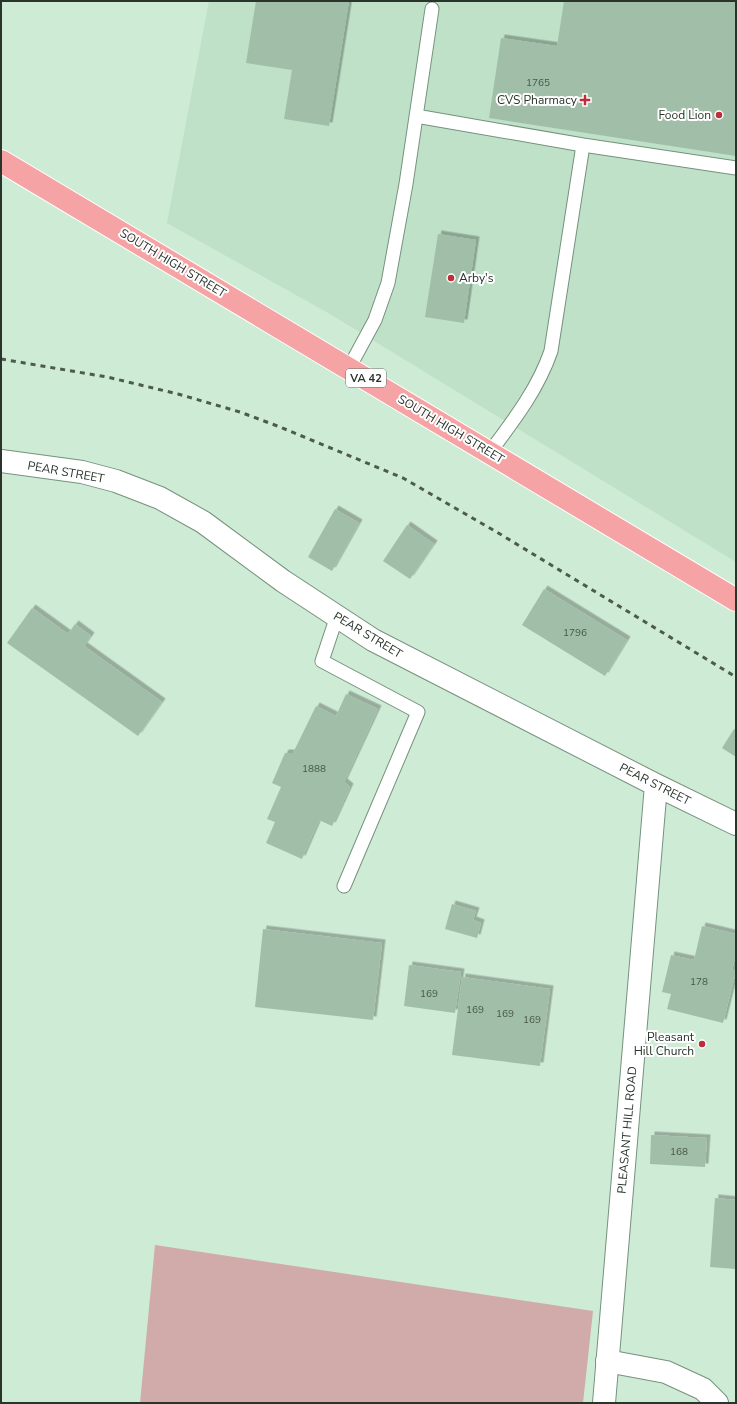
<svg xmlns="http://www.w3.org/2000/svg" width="737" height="1404" font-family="'Nunito Sans',sans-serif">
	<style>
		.built { fill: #bee1c7 }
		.green { fill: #d0aba9 }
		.building { fill: #a1bfa8; filter: url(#shadow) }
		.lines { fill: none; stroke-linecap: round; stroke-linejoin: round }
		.service-casing { stroke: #76917d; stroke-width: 15 }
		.minor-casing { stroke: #76917d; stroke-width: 24 }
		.tertiary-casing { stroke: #76917d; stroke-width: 24 }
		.primary-casing { stroke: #fff; stroke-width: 24 }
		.service { stroke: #fff; stroke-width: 13 }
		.minor { stroke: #fff; stroke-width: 22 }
		.tertiary { stroke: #fff; stroke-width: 22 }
		.primary { stroke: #f5a3a4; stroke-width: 22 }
		.rail { stroke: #4c5a4f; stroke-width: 3; stroke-dasharray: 5 5; stroke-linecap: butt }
		.poi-dot { fill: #be2d39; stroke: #fff; stroke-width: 1.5 }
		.labels { text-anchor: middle; stroke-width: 4; stroke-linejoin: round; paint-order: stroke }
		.number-label { font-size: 10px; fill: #47574a }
		.shield { fill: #fff; stroke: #69716b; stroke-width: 1 }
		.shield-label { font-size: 11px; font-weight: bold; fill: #29342b }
		.poi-label { font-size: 12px; fill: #29342b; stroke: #fff; text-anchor: end }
		.street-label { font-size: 12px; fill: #29342b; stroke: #fff }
	</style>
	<defs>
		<filter id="shadow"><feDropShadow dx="3.5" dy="-3.5" stdDeviation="0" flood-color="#0004"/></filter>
	</defs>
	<rect width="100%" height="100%" fill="#ceebd5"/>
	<path class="built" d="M209,1H736V562L330,314L167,223Z"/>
	<path class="green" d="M155,1245L593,1311L583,1403H140Z"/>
	<path class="building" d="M256,1H349L329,126L284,119L292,70L246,63Z
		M564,1H736V156L489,118L501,38L557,46Z
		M438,234L476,240L464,323L425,317Z
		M335,509L359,523L332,571L308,557Z
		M407,525L434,544L410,579L383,561Z
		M544,589L627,640L605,676L522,625Z
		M32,608L68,634L75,624L91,636L84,646L162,702L138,736L7,643Z
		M346,694L378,709L344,782L350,787L332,826L319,820L302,859L266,843L275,822L267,819L281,787L272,783L285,753H293L316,706L336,716Z
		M734,729L736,730V757L722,748Z
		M452,904L476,911L473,920L481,923L477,938L445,929Z
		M702,926L736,934V954L732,970L736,971L723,1023L667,1009L671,994L662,992L671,955L694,960Z
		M263,929L382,943L373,1020L255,1007Z
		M409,965L461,972L455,1013L404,1006Z
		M462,977L550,989L540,1066L452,1055Z
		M651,1135L707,1138L705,1167L650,1164Z
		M715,1198L736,1200V1269L710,1267Z"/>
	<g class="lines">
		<g class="service-casing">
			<path id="service" d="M416,116L583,145L736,168
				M349,368L375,320L388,283L406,184L432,9
				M490,452C514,420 538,389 551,351L583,145
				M337,616L322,661L418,712L344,886"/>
		</g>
		<g class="minor-casing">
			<path id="minor" d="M607,1361L666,1372L703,1389L717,1403"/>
		</g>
		<g class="tertiary-casing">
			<path id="tertiary" d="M1,461L82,472L116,481L160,498L203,522L283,581L373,640L656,785L736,824
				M604,1403L656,785"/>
		</g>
		<g class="primary-casing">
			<path id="primary" d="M1,161L736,600"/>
		</g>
		<use href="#service" class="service"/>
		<use href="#minor" class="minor"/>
		<use href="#tertiary" class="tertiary"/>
		<use href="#primary" class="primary"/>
		<path class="rail" d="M1,359L107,377L178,394L240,412L280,427L403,478L495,531L736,677"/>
	</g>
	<g class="poi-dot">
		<path d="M583 94h4v4h4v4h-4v4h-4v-4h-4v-4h4z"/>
		<circle cx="719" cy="115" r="4"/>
		<circle cx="451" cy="278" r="4"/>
		<circle cx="702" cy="1044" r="4"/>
	</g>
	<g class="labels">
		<g class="number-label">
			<text x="538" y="86">1765</text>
			<text x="575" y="636">1796</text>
			<text x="314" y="772">1888</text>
			<text x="699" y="985">178</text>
			<text x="429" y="997">169</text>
			<text x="475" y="1013">169</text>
			<text x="505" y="1017">169</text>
			<text x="532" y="1023">169</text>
			<text x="679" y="1155">168</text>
		</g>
		<rect class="shield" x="346" y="369" width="40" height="18" rx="3"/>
		<g class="shield-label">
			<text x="366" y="382">VA 42</text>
		</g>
		<g class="poi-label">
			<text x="577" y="104">CVS Pharmacy</text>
			<text x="711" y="119">Food Lion</text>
			<text x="459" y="282" text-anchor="start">Arby's</text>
			<text x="694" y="1041">Pleasant<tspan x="694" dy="14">Hill Church</tspan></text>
		</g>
		<g class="street-label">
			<text transform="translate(173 263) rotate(31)" y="4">SOUTH HIGH STREET</text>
			<text transform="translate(451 429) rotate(31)" y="4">SOUTH HIGH STREET</text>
			<text transform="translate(66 472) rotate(10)" y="4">PEAR STREET</text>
			<text transform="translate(368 635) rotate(31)" y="4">PEAR STREET</text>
			<text transform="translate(655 784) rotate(27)" y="4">PEAR STREET</text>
			<text transform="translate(627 1130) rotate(-85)" y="4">PLEASANT HILL ROAD</text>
		</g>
	</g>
	<rect width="737" height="1404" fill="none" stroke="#29342b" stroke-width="4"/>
</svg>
